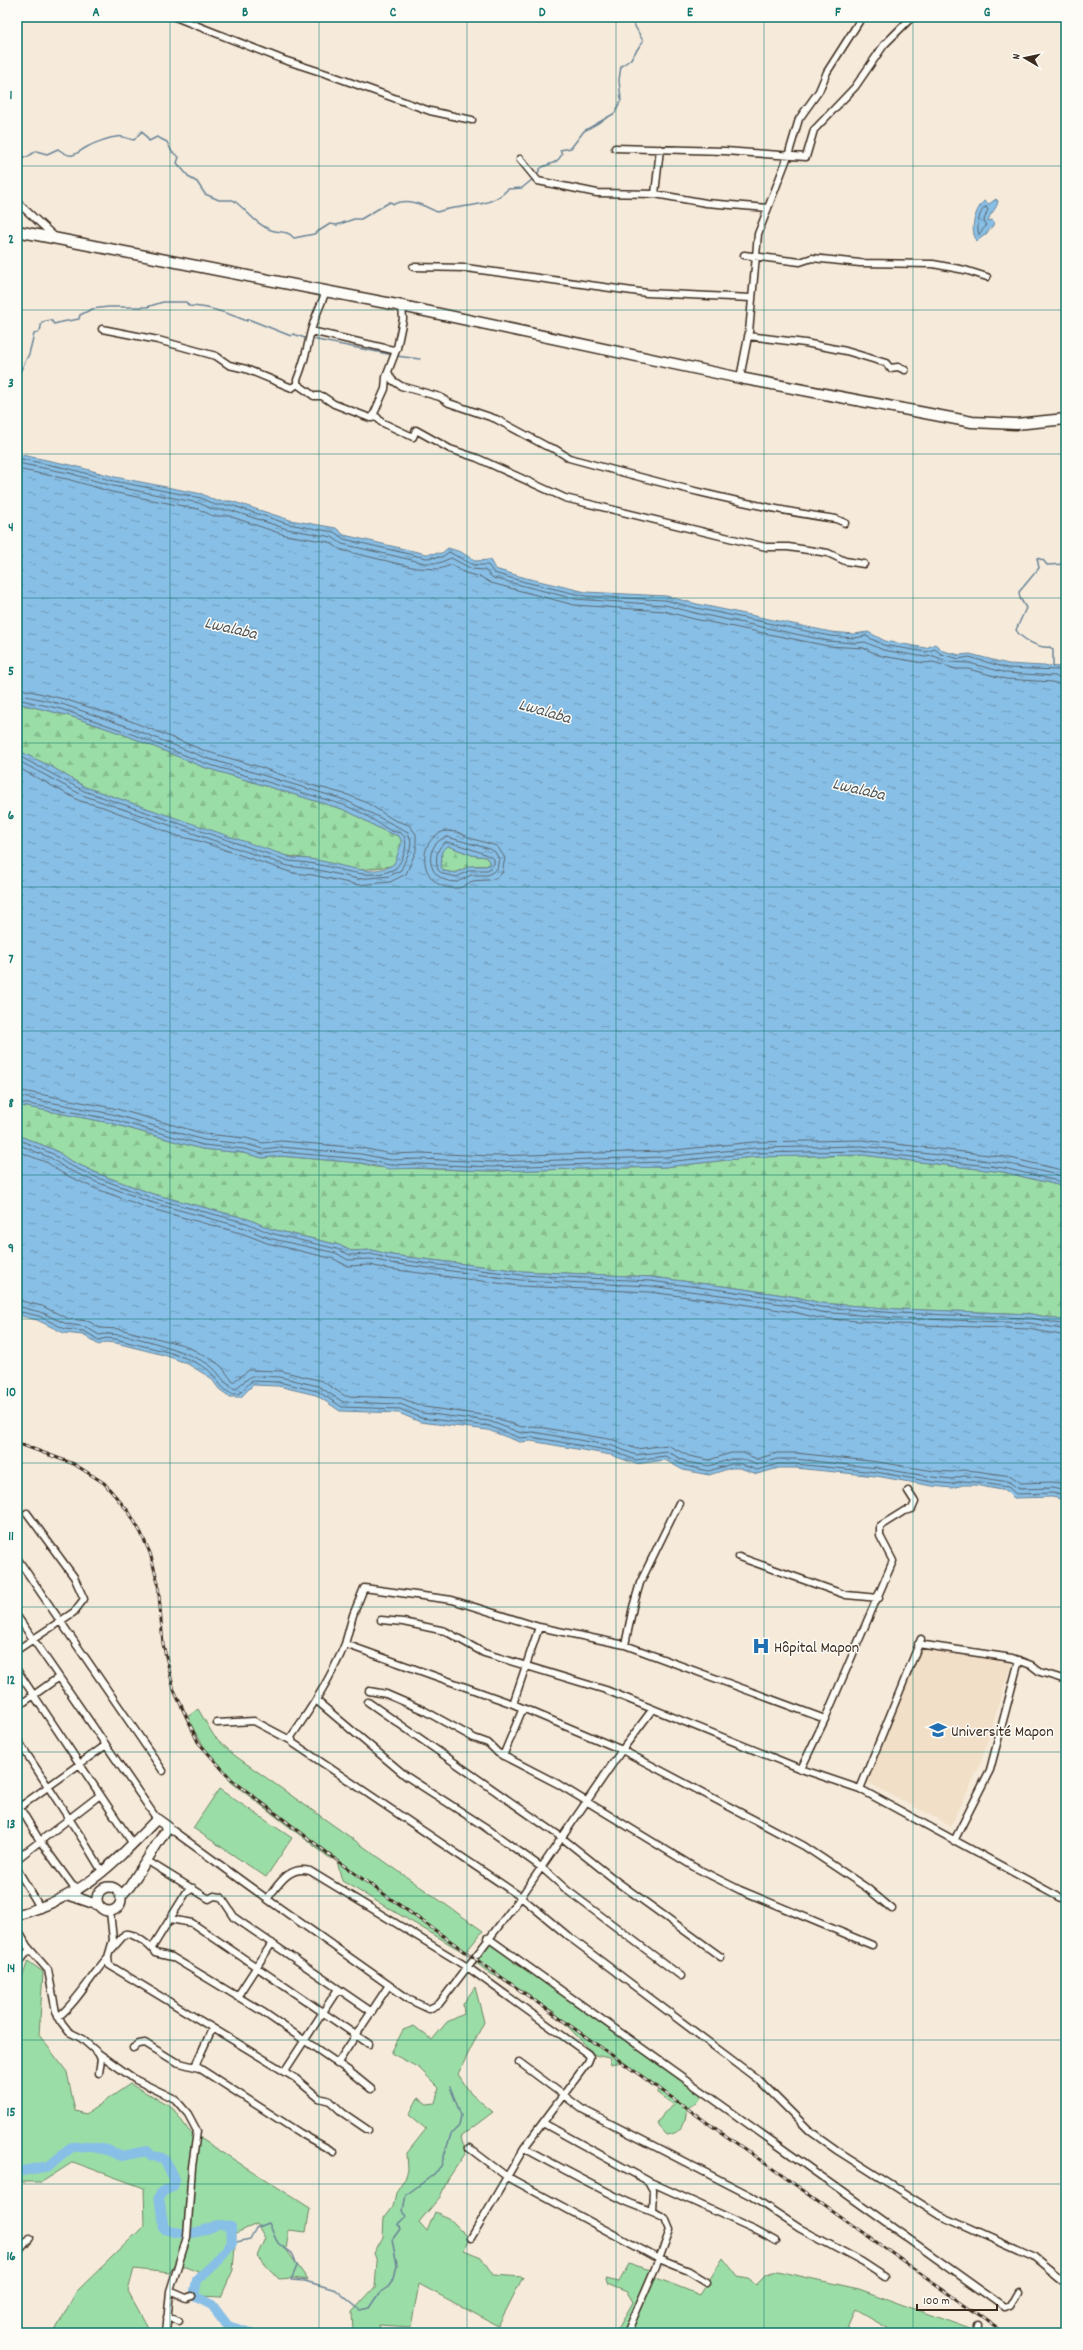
<svg xmlns="http://www.w3.org/2000/svg" width="1083" height="2350" font-family="Dekko,sans-serif">
	<style>
		.built { fill: #f2dfc7 }
		.grass { fill: #9bdda7; stroke: #6b8462 }
		.forest { fill: url(#forest-firs); stroke: #6b8462 }
		.water { fill: url(#water-ripples); stroke: #698396; fill-rule: evenodd }
		.lines { fill: none; stroke-linecap: round; stroke-linejoin: round }
		.shore { stroke: #5a666e; stroke-width: 1 }
		.stream { stroke: #698396; stroke-width: 1.5 }
		.river { stroke: #88bfe6; stroke-width: 10 }
		.street-casing { stroke: #3b2a1e; stroke-width: 9 }
		.secondary-casing { stroke: #3b2a1e; stroke-width: 12 }
		.primary-casing { stroke: #3b2a1e; stroke-width: 13 }
		.street { stroke: #fdfcf7; stroke-width: 6 }
		.secondary { stroke: #fdfcf7; stroke-width: 9 }
		.primary { stroke: #fdfcf7; stroke-width: 10 }
		.rail-casing { stroke: #3b2a1e; stroke-width: 3 }
		.rail { stroke: #fdfcf7; stroke-width: 1.5; stroke-dasharray: 4.5; stroke-linecap: butt }
		.grid { fill: none; stroke: #0f766e; stroke-width: 1; stroke-opacity: 0.55 }
		.labels { text-anchor: middle; stroke-width: 3; stroke-linejoin: round; paint-order: stroke }
		.poi-label { font-size: 16px; fill: #3b2a1e; stroke: #fdfcf7; text-anchor: start }
		.water-label { font-size: 17px; font-style: italic; fill: #52575a; stroke: #fdfcf7 }
		.neatline { fill: none; stroke: #0f766e; stroke-width: 1.5 }
		.grid-label { font-size: 13px; text-anchor: middle; font-weight: bold; fill: #0f766e }
	</style>
	<defs>
		<pattern id="forest-firs" width="22" height="20" patternUnits="userSpaceOnUse"><rect width="22" height="20" fill="#9bdda7"/><path d="M5 1l3.5 6h-7zM16 11l3.5 6h-7z" fill="#86be8f"/></pattern>
		<pattern id="water-ripples" width="26" height="14" patternUnits="userSpaceOnUse"><rect width="26" height="14" fill="#88bfe6"/><path d="M2 4q2-2 4 0t4 0M15 11q2-2 4 0t4 0" fill="none" stroke="#709bba"/></pattern>
	</defs>
	<rect width="100%" height="100%" fill="#f6ebdb"/>
	<filter id="ink" filterUnits="userSpaceOnUse"><feTurbulence type="fractalNoise" baseFrequency=".025" numOctaves="2"/><feDisplacementMap in="SourceGraphic" scale="8" xChannelSelector="R" yChannelSelector="G"/><feConvolveMatrix kernelMatrix="1 2 1 2 8 2 1 2 1" color-interpolation-filters="sRGB"/></filter>
	<g filter="url(#ink)">
		<path class="built" d="M920,1642L1012,1662L979,1768L951,1826L863,1780Z"/>
		<path class="grass" d="M198,1709L214,1736L234,1755L483,1931L465,1953L342,1881L336,1857L331,1859L231,1782L210,1756L186,1718Z
			M219,1789L292,1838L266,1877L193,1828Z
			M488,1939L512,1958L514,1963L536,1975L703,2088L706,2092L697,2102L686,2109C687,2121 681,2134 667,2135L657,2124L664,2113L674,2105L657,2093L658,2085L653,2087C643,2077 633,2070 621,2062L611,2065L609,2058L595,2055L553,2011L536,2002L529,1994L488,1972L470,1958Z
			M28,1961L43,1972L39,2035L67,2072L75,2111L86,2114L130,2084L172,2107L189,2131L310,2208L306,2232L289,2230L286,2249L308,2280L293,2278L279,2279L257,2256L265,2238L257,2224L236,2233L233,2270L221,2297L200,2296L192,2285L198,2272L175,2263L170,2273L134,2269L128,2291L151,2333H63L55,2331L76,2292L145,2225L144,2188L73,2162L42,2182H17V1991Z
			M475,1987L484,2022L458,2074L471,2094L493,2112L460,2137L467,2151L448,2179L440,2197L419,2222L427,2231L435,2212L449,2218L469,2238L464,2250L481,2257L493,2275L523,2277L498,2326L419,2284L411,2327L379,2325L381,2333H353L352,2312L375,2287L377,2262L374,2253L383,2237L384,2218L393,2206L396,2193L405,2179L408,2170L407,2153L426,2129L409,2115L418,2098L427,2104L435,2103L439,2088L419,2068L391,2053L403,2030L414,2026L432,2040L447,2022L464,2014L463,2004Z
			M723,2258L738,2277L748,2279L756,2285L765,2276L777,2271L859,2289L970,2329L968,2333H896L856,2310L846,2333H613L618,2329L633,2302L627,2292L607,2284L606,2279L619,2282L629,2264L651,2270L654,2277L700,2295Z"/>
		<path class="forest" d="M17,703L70,716L123,734L203,767L342,809C362,817 379,831 399,836C405,843 399,862 391,866L359,870L315,860L282,855L85,787L52,767L17,750Z
			M448,846L472,855L486,857L490,863L487,866C482,866 478,865 473,866C462,867 450,880 441,867C439,859 440,849 448,846Z
			M17,1105L110,1123L202,1149L243,1153L263,1158L280,1156L361,1163L375,1167L491,1171L665,1167L754,1157L862,1155L1003,1172L1066,1187V1321L1031,1314L898,1309L820,1303L797,1297L730,1287L651,1277L521,1271L391,1255L372,1250L351,1251L339,1245L271,1229L248,1219L153,1194L99,1174L69,1160L55,1150L17,1135Z"/>
		<path class="water" d="M996,199L998,201C997,209 990,213 988,221L992,220L994,224L986,234L977,241C969,230 975,210 984,201L989,204Z
			M17,454L71,465L115,477L202,494L216,501H231L290,520L336,528L344,535L426,554L442,553L448,548L461,552L475,561L490,560L495,569L526,578L586,592L666,596L697,604L831,632L854,634L868,632L885,641L926,648L935,644L943,651L960,655L970,654L1008,664L1061,667L1066,674V1187L1003,1172L862,1155L754,1157L665,1167L491,1171L419,1168L390,1169L361,1163L280,1156L263,1158L243,1153L202,1149L110,1123L17,1105V750L52,767L85,787L290,857C298,859 306,858 315,860C339,863 370,879 394,864L402,842L399,836C379,831 362,817 342,809L203,767L123,734L70,716L17,703ZM448,846L472,855L486,857L490,863L487,866H470L456,873L444,871L441,867L442,851Z
			M17,1135L55,1150L69,1160L99,1174L153,1194L248,1219L271,1229L339,1245L351,1251L372,1250L391,1255L521,1271L651,1277L730,1287L797,1297L820,1303L898,1309L1031,1314L1066,1321V1500L1052,1497L1014,1498L1007,1491L975,1485H963L952,1488L932,1486L876,1476L795,1468H779L757,1474L740,1468H731L709,1475L683,1470L665,1460L636,1464L611,1455L531,1441L520,1442L488,1430L420,1422L399,1413L340,1411L316,1395L278,1386L253,1385L241,1397H230L219,1389L211,1378L186,1363L164,1355L116,1343L106,1342L99,1345L83,1335L64,1333L37,1320L17,1315Z"/>
		<g class="lines">
			<path class="shore" d="M986,207L988,209L984,220L986,226L979,234C976,227 979,210 986,207Z
				M17,458L70,469L114,481L201,498L215,505H231L288,524L334,532L344,539L426,558L442,557L449,552L473,565H488L494,573L525,582L585,596L665,600L696,608L830,636L854,638L866,636L883,645L926,652L935,649L941,654L959,659L969,657L1007,668L1058,670L1066,676
				M17,463L69,473L113,486L199,503L214,510H230L287,529L332,537L342,544L425,563H439L451,558L472,569L484,570L493,578L575,599L665,605L695,613L829,641L854,643L865,642L883,650L925,657L934,656L949,662L969,663L1007,673L1055,676L1066,681
				M17,469L67,479L112,492L198,509L213,516H229L285,535L329,542L341,550L416,568L439,569L452,565L465,573L481,577L491,583L574,605L664,611L694,619L828,646L863,648L882,656L924,663L933,662L956,669H968L1006,679L1052,682L1066,687
				M17,688L64,699L128,720L208,752L260,767L301,782L348,795L367,803L394,820L409,825L416,834V851L406,874L390,882L358,885L313,875L293,873L199,841L178,836L103,807L80,801L17,767
				M17,694L62,704L126,726L206,758L345,800L408,832L411,841L410,850L401,870L390,876L358,879L314,869L288,866L82,795L17,760
				M17,699L61,709L124,731L204,763L344,805L362,813L391,831L401,833C411,841 403,860 396,868C370,883 339,867 314,864C305,862 297,862 289,861L84,791L17,755
				M445,831L457,832L473,839L497,846L505,858L502,873C493,883 484,879 473,881C468,882 464,888 457,888C420,891 413,840 445,831Z
				M447,837L490,849L495,852L499,859L497,869L488,875H471L457,882C423,882 424,842 447,837Z
				M446,842C452,842 491,855 494,859V864L488,870H470L457,877L443,874L438,870C435,860 436,847 446,842Z
				M17,1090L113,1108L205,1134L246,1138L263,1143L281,1141L362,1148L391,1154L420,1153L492,1156L665,1151L754,1142L862,1140L1006,1157L1066,1171
				M17,1096L112,1114L204,1140L245,1144L263,1149L281,1147L361,1154L391,1160L419,1159L492,1162L665,1157L754,1148L862,1146L1005,1163L1066,1177
				M17,1102L111,1119L203,1145L244,1149L263,1154L280,1152L361,1159L390,1165L419,1164L491,1167L666,1162L754,1153L862,1151L1004,1168L1066,1183
				M17,1139L53,1154L67,1164L98,1178L152,1198L247,1223L270,1233L337,1249L350,1255L371,1254L390,1259L521,1275L650,1281L730,1291L796,1301L820,1307L897,1313L1031,1318L1066,1325
				M17,1144L51,1158L65,1168L96,1182L150,1202L245,1228L268,1238L336,1253L348,1260L370,1259L390,1263L520,1280L650,1286L729,1296L795,1306L820,1312L897,1318L1030,1323L1066,1330
				M17,1151L48,1163L62,1173L94,1188L148,1208L244,1234L267,1243L334,1259L347,1266L369,1265L389,1269L520,1286L649,1292L728,1302L793,1312L819,1318L897,1324L1029,1329L1066,1336
				M17,1300L42,1306L69,1319L88,1321L100,1328L119,1329L184,1345L213,1360L222,1367L233,1382L249,1370L281,1371L322,1381L345,1396L401,1398L424,1407L490,1416L522,1427L533,1426L614,1440L636,1449L667,1445L689,1456L709,1460L731,1453H743L757,1459L777,1453H796L878,1462L934,1471L952,1472L962,1470L976,1471L1011,1476L1021,1483L1052,1482L1066,1484
				M17,1306L40,1312L67,1324L86,1327L99,1335C120,1329 189,1352 208,1364C219,1371 224,1385 235,1389L251,1376L280,1377L318,1386L343,1402L400,1404L422,1413L489,1421L521,1433L533,1432L613,1446L636,1455L666,1451L687,1462L709,1466L731,1459H742L757,1465L777,1459H795L877,1468L933,1477L952,1479L963,1476L976,1477L1009,1482L1019,1489L1052,1488L1066,1491
				M17,1311L39,1316L65,1329L84,1331L99,1340L106,1338L116,1339C147,1348 179,1351 207,1369C216,1375 223,1395 236,1394C242,1394 247,1384 252,1381L279,1382L317,1391L342,1407L400,1409L421,1418L489,1426L520,1438L532,1437L612,1451L636,1460L665,1456L685,1466L709,1471L731,1464H741L757,1470L778,1464H795L876,1472L932,1482L952,1484L963,1481L975,1482L1008,1487L1016,1494L1052,1493L1066,1496"/>
			<path class="stream" d="M17,157H27L36,151L47,154L58,149C73,160 73,155 87,147C94,143 108,138 116,137C123,135 127,139 134,140L142,131L149,141L157,137L167,142L172,152L179,157L177,163L190,178L197,182L205,194L219,200H233C246,209 255,224 271,230C280,233 287,230 294,238L314,234L330,224L337,225L354,219H361L390,202L394,204C408,197 425,206 437,212C462,203 489,210 508,189L522,188L533,179
				M535,176C538,174 539,170 541,168C550,162 556,166 562,154L560,150L571,148L584,131L615,113L621,100L619,80L621,66L630,60L643,41L630,17
				M312,339L393,355
				M396,356L420,359
				M17,378L29,354L34,334L40,331L42,322L51,320L54,324C63,321 70,321 79,319L80,315L92,309L108,307H147L163,302H186L189,306C207,306 230,314 247,321L248,319L291,336L293,334L308,339
				M1053,667V650L1050,647C1040,649 1021,639 1016,630L1026,608L1020,598L1019,592L1039,568L1037,558L1043,560L1047,565L1066,564
				M232,2243L250,2239L256,2228L269,2223C272,2229 275,2240 279,2244C292,2255 291,2247 297,2266L291,2280L305,2281L336,2290L360,2310L369,2308L379,2293L388,2287L394,2279L397,2264L392,2240L400,2229L398,2225L406,2217L403,2210L406,2195L433,2175L441,2166L451,2134L459,2126L461,2115L450,2087"/>
			<path class="river" d="M17,2172L49,2166L72,2147L86,2146L107,2150L122,2156L147,2151L152,2156L164,2158L175,2181L173,2187L161,2192L159,2197L164,2229C176,2233 189,2235 201,2231C216,2227 213,2222 231,2227L232,2243L215,2263L197,2280L194,2296L212,2305L228,2326L250,2333"/>
			<g class="street-casing">
				<path id="street" d="M175,17L284,60L330,75L430,111L472,120
					M615,148L725,151L806,157L814,130L855,87L884,45L912,17
					M520,159L538,181L597,193L655,194L706,203L768,208
					M655,194L660,149
					M17,202L55,237
					M744,255L800,262L812,258L860,263L933,264L965,270L987,277
					M413,267L466,268L647,293L751,298
					M102,329L158,340L216,356L229,365L246,369L292,388L297,384V380C303,365 307,350 310,335C313,320 321,305 326,291
					M311,331L393,350L397,348L403,319L402,306
					M748,336L805,343L846,351L886,363L890,368L898,367L905,370
					M389,374L392,380L401,386L440,397L449,403L496,419L546,446L555,449L569,458C657,482 745,506 836,519L845,523
					M740,378L749,332L758,234L788,156L799,119L819,91L827,72L862,17
					M297,384L314,396H322L334,404L370,418L377,417L381,422L413,437L416,430L450,449L477,458L565,498L766,547H788L828,553L845,561L864,564
					M372,418L385,389L386,377L397,348
					M739,1557L846,1595L879,1598
					M17,1558L163,1771
					M17,1616L157,1819
					M345,1644C331,1678 312,1707 291,1737L293,1743L521,1897L568,1936L760,2081L810,2131L838,2151L937,2214L1033,2257L1066,2284
					M918,1644L1012,1658L1031,1665L1040,1672L1066,1680
					M625,1645L633,1607L640,1583L679,1503
					M17,1650L74,1612L84,1599L74,1577L27,1513
					M17,1670L133,1844
					M369,1691L386,1694L423,1710L474,1738L488,1743L498,1753L558,1784L694,1867L740,1890L872,1945
					M317,1701L406,1776L485,1827L541,1867L568,1891L681,1976
					M368,1702L561,1837L619,1883L721,1957
					M513,1704L345,1644L353,1615L364,1588L452,1600L539,1627
					M17,1707L59,1677
					M652,1710L622,1750L804,1846L867,1888L892,1909
					M825,1719L893,1561L880,1536V1526L904,1511L912,1509L915,1502L908,1491
					M217,1723L254,1721L292,1741
					M17,1739L83,1840L103,1873
					M503,1756L523,1708
					M801,1769L860,1789L884,1802L1066,1901
					M860,1789L921,1639
					M17,1803L40,1841L72,1885L79,1890
					M17,1809L106,1745
					M168,1827L267,1899C279,1884 289,1865 310,1871L466,1966L588,2054L590,2057L588,2062L524,2148L471,2238
					M954,1841L990,1770L1019,1660
					M17,1859L100,1795
					M146,1860L209,1899L214,1896L221,1897L235,1918L372,2012
					M17,1869L41,1909
					M267,1899L410,2000L429,2009L439,2004L521,1897L622,1750L513,1704L539,1627L625,1645L825,1719L801,1769L606,1690L484,1653L445,1631L403,1622L381,1620
					M110,1911L113,1940L108,1957L109,1965L295,2078L319,2098L330,2101L343,2113L368,2130
					M170,1919L192,1923L369,2044
					M17,1928L27,1946L48,1970L56,2012L62,2023L69,2032L81,2038L98,2053L101,2059L99,2073
					M488,1938L1004,2307L1010,2305L1018,2291
					M152,1948L186,1893L193,1888
					M112,1949L125,1934C133,1932 151,1946 155,1953L172,1957L263,2012L349,2071L371,2089
					M17,1965L29,1950
					M237,1997L272,1943
					M58,2017C78,2001 91,1976 108,1957
					M133,2048L139,2044L145,2043L176,2062L199,2068L300,2133L334,2152
					M98,2053L136,2080L175,2099L188,2114L197,2131L192,2167L187,2237L170,2291L166,2333
					M519,2062L582,2109L751,2196L799,2228L862,2262L885,2277
					M337,2064L389,1985
					M195,2066L212,2029
					M284,2072L338,1989
					M543,2123L648,2181L653,2190L652,2211
					M469,2148L506,2176L659,2259L627,2333
					M524,2148C557,2166 589,2183 623,2200C637,2207 652,2210 665,2218L670,2230L659,2259L689,2271L707,2282
					M648,2181L754,2229L776,2241
					M17,2272L18,2252L30,2238
					M170,2291L186,2298L192,2296
					M167,2317L179,2321
					M976,2333L977,2326"/>
			</g>
			<g class="secondary-casing">
				<path id="secondary" d="M97 1899a12 12 0 1 1 24 0a12 12 0 1 1-24 0Z
					M69,1895L98,1905
					M17,1915C83,1897 111,1866 157,1819L168,1827L130,1886L121,1896"/>
			</g>
			<g class="primary-casing">
				<path id="primary" d="M17,231L402,306L740,378L972,422L1016,424L1066,419"/>
			</g>
			<use href="#street" class="street"/>
			<use href="#secondary" class="secondary"/>
			<use href="#primary" class="primary"/>
			<g class="rail-casing">
				<path id="rail" d="M17,1443L74,1464L104,1483L129,1512L141,1533L150,1553L158,1583L163,1644L174,1690L198,1742L232,1780L347,1868L1005,2333"/>
			</g>
			<use href="#rail" class="rail"/>
		</g>
	</g>
	<path class="grid" d="M170,17V2333M319,17V2333M467,17V2333M616,17V2333M764,17V2333M913,17V2333M17,166H1066M17,310H1066M17,454H1066M17,598H1066M17,743H1066M17,887H1066M17,1031H1066M17,1175H1066M17,1319H1066M17,1463H1066M17,1607H1066M17,1752H1066M17,1896H1066M17,2040H1066M17,2184H1066"/>
	<defs>
		<g id="hospital-bare" transform="scale(1.38)"><path d="M-5-5h3v3.5h4V-5h3V5h-3V1.5h-4V5h-3Z" fill="#1f6fb2" stroke="#fdfcf7" stroke-width="2.5" paint-order="stroke"/></g>
		<g id="university-bare" transform="scale(1.38)"><path d="M0-5L7-2L0 1L-7-2ZM-4 1L0 2.5L4 1V4Q0 6-4 4Z" fill="#1f6fb2" stroke="#fdfcf7" stroke-width="2.5" paint-order="stroke"/></g>
	</defs>
	<g fill-rule="evenodd">
		<use href="#hospital-bare" x="761" y="1646"/>
		<use href="#university-bare" x="938" y="1730"/>
	</g>
	<g class="labels">
		<g class="poi-label">
			<text x="774" y="1652">Hôpital Mapon</text>
			<text x="951" y="1736">Université Mapon</text>
		</g>
		<g class="water-label">
			<text transform="translate(231 627) rotate(13)" y="6">Lwalaba</text>
			<text transform="translate(545 710) rotate(16)" y="6">Lwalaba</text>
			<text transform="translate(859 788) rotate(13)" y="6">Lwalaba</text>
		</g>
	</g>
	<rect width="1083" height="2350" fill="none" stroke="#fdfcf7" stroke-width="44"/>
	<g transform="translate(1025 58) rotate(279)" stroke="#fdfcf7" stroke-width="3" paint-order="stroke">
	<path d="M0-3L7 15L0 10L-7 15Z" fill="#3b2a1e"/>
	<text y="-6" font-size="11" font-weight="bold" text-anchor="middle" fill="#3b2a1e">N</text>
	</g>
	<path d="M917 2304v6h80v-6" fill="none" stroke="#3b2a1e" stroke-width="2"/>
	<text x="923" y="2304" font-size="12" fill="#3b2a1e" stroke="#fdfcf7" stroke-width="3" paint-order="stroke">100 m</text>
	<rect x="22" y="22" width="1039" height="2306" class="neatline"/>
	<g class="grid-label">
		<text x="96" y="16">A</text>
		<text x="245" y="16">B</text>
		<text x="393" y="16">C</text>
		<text x="542" y="16">D</text>
		<text x="690" y="16">E</text>
		<text x="838" y="16">F</text>
		<text x="987" y="16">G</text>
		<text x="11" y="99">1</text>
		<text x="11" y="243">2</text>
		<text x="11" y="387">3</text>
		<text x="11" y="531">4</text>
		<text x="11" y="675">5</text>
		<text x="11" y="819">6</text>
		<text x="11" y="963">7</text>
		<text x="11" y="1107">8</text>
		<text x="11" y="1252">9</text>
		<text x="11" y="1396">10</text>
		<text x="11" y="1540">11</text>
		<text x="11" y="1684">12</text>
		<text x="11" y="1828">13</text>
		<text x="11" y="1972">14</text>
		<text x="11" y="2116">15</text>
		<text x="11" y="2260">16</text>
	</g>
</svg>
